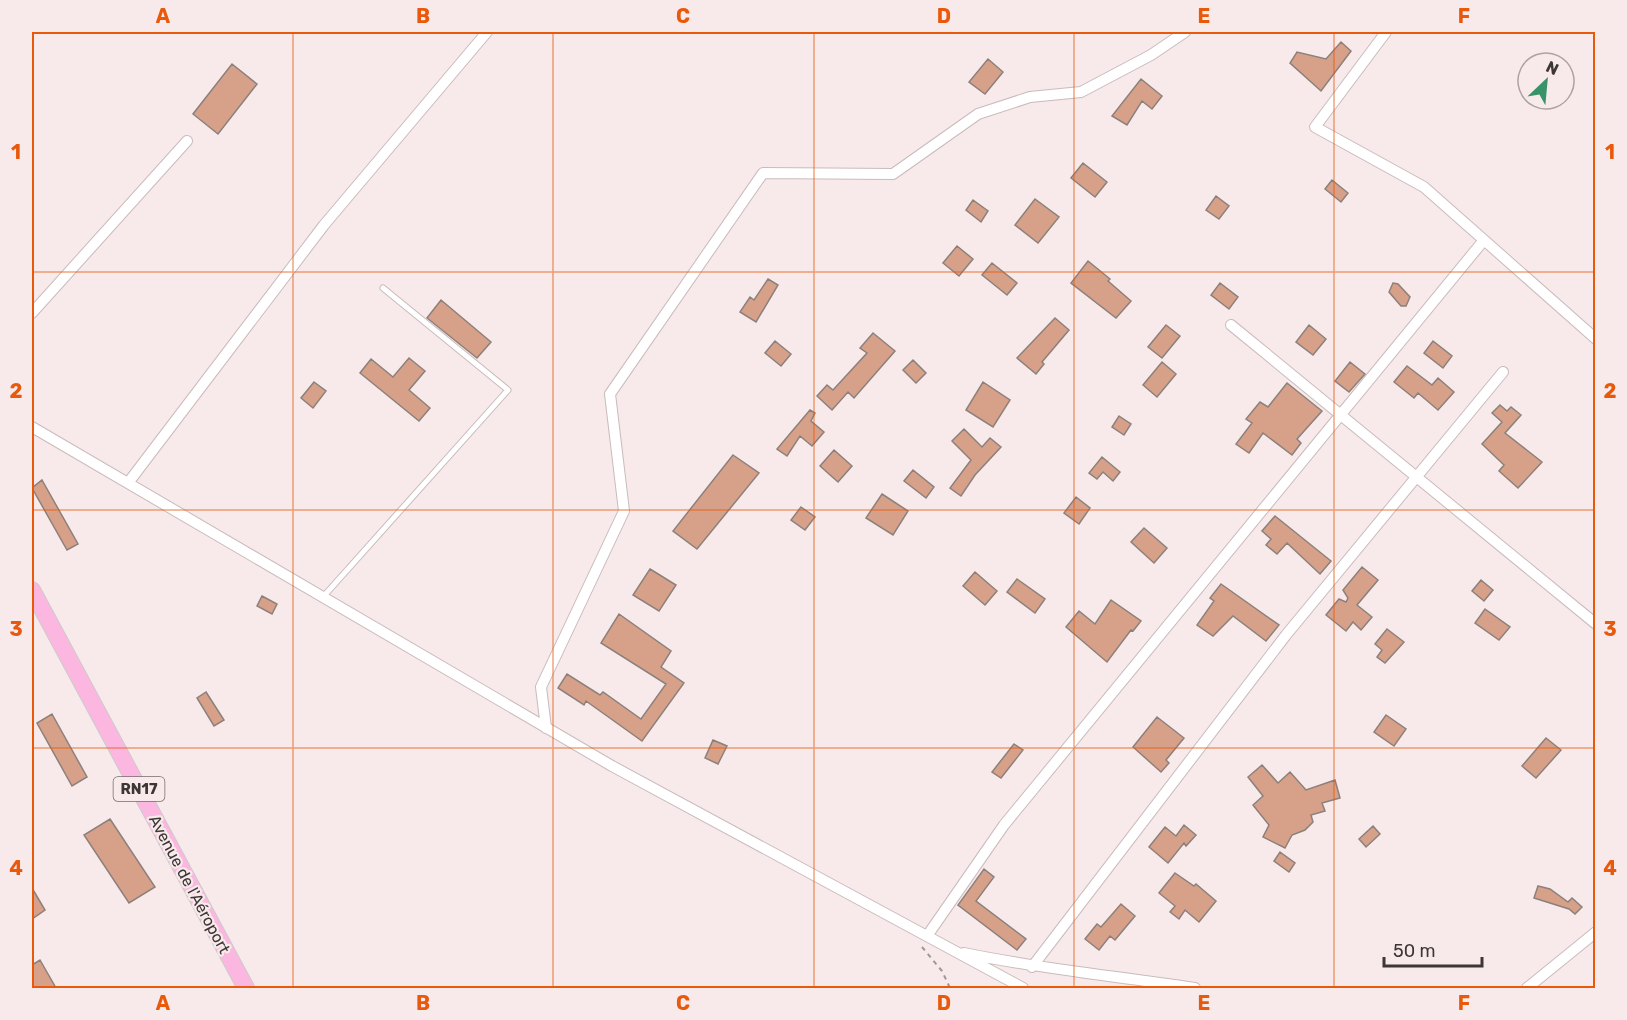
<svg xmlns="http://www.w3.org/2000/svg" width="1627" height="1020" font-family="Rubik,sans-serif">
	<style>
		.building { fill: #d7a089; stroke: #8c807c; stroke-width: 1.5 }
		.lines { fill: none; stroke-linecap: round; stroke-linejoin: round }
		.lane-casing { stroke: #c9bbbc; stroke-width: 7 }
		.street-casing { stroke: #c9bbbc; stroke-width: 12 }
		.primary-casing { stroke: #cccbcb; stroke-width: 18 }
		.path { stroke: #a19696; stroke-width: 2; stroke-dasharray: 4.5 4.5; stroke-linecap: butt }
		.lane { stroke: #fff; stroke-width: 5 }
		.street { stroke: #fff; stroke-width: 10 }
		.primary { stroke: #fbb7df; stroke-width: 16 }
		.grid { fill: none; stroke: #e8590c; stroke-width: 1.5; stroke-opacity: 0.55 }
		.labels { text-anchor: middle; stroke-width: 4.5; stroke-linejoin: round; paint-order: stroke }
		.shield { fill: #f8eaea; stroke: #746c6c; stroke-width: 1.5 }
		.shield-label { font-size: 15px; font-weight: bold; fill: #3c3636 }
		.street-label { font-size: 16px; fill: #3c3636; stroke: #f8eaea }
		.neatline { fill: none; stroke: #e8590c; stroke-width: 2 }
		.grid-label { font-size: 20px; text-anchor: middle; font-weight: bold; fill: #e8590c }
	</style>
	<rect width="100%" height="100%" fill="#f8eaea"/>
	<path class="building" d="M1341,42L1351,51L1321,91L1290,63L1297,52L1326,59Z
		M988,59L1003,72L985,94L969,82Z
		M232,64L257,84L218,134L193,114Z
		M1141,79L1162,96L1152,109L1142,101L1127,125L1112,116Z
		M1083,163L1107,182L1095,197L1071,178Z
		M1332,180L1348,193L1341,202L1325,189Z
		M1216,196L1229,206L1219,219L1206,210Z
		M1035,199L1059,217L1038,243L1015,225Z
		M973,200L988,211L981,222L966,210Z
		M957,246L973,259L959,276L943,263Z
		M1088,261L1110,279L1108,281L1131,301L1116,318L1071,283Z
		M992,263L1017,283L1007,295L982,275Z
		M768,279L778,285L756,322L740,312L750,297L754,300Z
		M1220,283L1238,297L1229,309L1211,295Z
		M1393,283L1398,284L1410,297L1406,306H1401L1389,292Z
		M441,300L491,342L477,358L427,318Z
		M1055,318L1069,330L1042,362L1044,364L1036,374L1017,358Z
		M1166,325L1180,336L1162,358L1148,347Z
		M1309,325L1326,339L1313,355L1296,342Z
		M873,333L895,351L854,398L848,392L832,410L817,396L827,385L833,390L867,353L860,348Z
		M775,341L791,354L781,366L765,353Z
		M1433,341L1452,356L1443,368L1424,353Z
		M409,358L425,371L409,390L430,408L419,421L360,373L371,359L393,377Z
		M913,360L926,373L916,383L903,370Z
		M1162,362L1176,374L1157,397L1143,385Z
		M1350,362L1365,374L1349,392L1335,381Z
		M1407,366L1432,385L1438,378L1454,392L1438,410L1418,393L1414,398L1394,382Z
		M314,382L326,391L313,408L301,398Z
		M983,382L1010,400L993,427L966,410Z
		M1287,383L1322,411L1297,439L1301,443L1292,455L1263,433L1249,453L1236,444L1252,423L1246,419L1260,402L1268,407Z
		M1500,405L1507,411L1511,407L1521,415L1505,433L1542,462L1518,488L1499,471L1504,465L1482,444L1502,422L1492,413Z
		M810,410L815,413L811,421L824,432L812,446L800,436L787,456L777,449Z
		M1119,416L1131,424L1124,435L1112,427Z
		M964,429L982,447L990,438L1001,447L975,475L961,496L950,488L971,460L952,441Z
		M834,450L852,466L838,482L820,466Z
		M733,455L759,473L697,549L673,531Z
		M1102,457L1120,472L1113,481L1103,472L1097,479L1089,473Z
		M913,470L934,487L926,498L904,481Z
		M42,480L78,544L67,550L32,488Z
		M882,494L908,511L893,535L866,518Z
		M1076,497L1090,508L1079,524L1064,513Z
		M801,507L815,517L805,530L791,520Z
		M1275,516L1331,561L1320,574L1287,543L1277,554L1266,545L1271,539L1262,531Z
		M1144,528L1167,548L1154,563L1131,542Z
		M1362,567L1378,580L1357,605L1372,617L1361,630L1353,622L1346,631L1326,615L1339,599L1346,602L1348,598L1343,590Z
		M650,569L676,585L659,611L633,595Z
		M975,572L997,591L985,605L963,586Z
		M1017,579L1045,599L1035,613L1007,592Z
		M1481,580L1493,590L1484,601L1472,591Z
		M1221,584L1279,625L1266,641L1233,616L1213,636L1197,625L1214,601L1210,598Z
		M262,596L277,604L272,614L257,606Z
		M1111,600L1141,621L1133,631L1131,630L1107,662L1066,627L1079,611L1095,624Z
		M1485,609L1510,627L1499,640L1475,623Z
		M619,614L671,651L661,667L684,683L642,741L586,701L584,705L558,688L567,674L600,695L603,692L641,719L666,684L601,643Z
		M1387,629L1404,642L1385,663L1377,657L1382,650L1375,644Z
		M206,692L224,720L214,726L197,698Z
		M52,714L87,777L72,786L37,723Z
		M1386,715L1406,729L1394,746L1374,732Z
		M1157,717L1184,738L1166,760L1169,763L1161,772L1133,747Z
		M1546,738L1561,750L1536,778L1522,766Z
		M713,740L727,746L718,764L705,758Z
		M1014,744L1023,750L1001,778L992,772Z
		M1262,765L1278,783L1290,772L1306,790L1335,780L1340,798L1322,803L1325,811L1311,815L1313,822L1305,830L1292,835L1285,848L1263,837L1269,825L1253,805L1263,796L1248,777Z
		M110,819L155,887L129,903L84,835Z
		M1184,825L1196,835L1186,846L1184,843L1168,863L1149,847L1165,827L1176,836Z
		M1373,826L1380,834L1366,847L1359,839Z
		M1280,852L1295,863L1289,872L1274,861Z
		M984,869L994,877L976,901L1026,939L1017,950L958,905Z
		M1175,873L1194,886L1196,884L1216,901L1199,922L1185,910L1179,919L1170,912L1175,906L1159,893Z
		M1538,886L1550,889L1568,902L1572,898L1582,907L1575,914L1569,909L1534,898Z
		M32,888L45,910L32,919Z
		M1121,904L1135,916L1115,940L1110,936L1099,950L1085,939L1097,924L1101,927Z
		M40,960L56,988H32V965Z"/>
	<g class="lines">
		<g class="lane-casing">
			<path id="lane" d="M323,597L508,390L383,288"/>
		</g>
		<g class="street-casing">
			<path id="street" d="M1386,32L1315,127L1424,187L1596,339
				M32,313L187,141
				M1231,325L1596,624
				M32,427L612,766L1023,988
				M128,483L324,225L487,32
				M546,728L541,687L624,511L610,394L763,173L893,174L978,114L1030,97L1081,92L1151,55L1185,32
				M927,936L1004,825L1484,240
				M964,953C1040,969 1117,976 1195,988
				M1032,967L1286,635L1503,372
				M1527,988L1596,932"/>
		</g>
		<g class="primary-casing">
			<path id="primary" d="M32,590L246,988"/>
		</g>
		<path class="path" d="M922,947L942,971L950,988"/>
		<use href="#lane" class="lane"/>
		<use href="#street" class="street"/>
		<use href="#primary" class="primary"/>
	</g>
	<path class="grid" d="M293,32V988M553,32V988M814,32V988M1074,32V988M1334,32V988M32,272H1596M32,510H1596M32,748H1596"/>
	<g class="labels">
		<rect class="shield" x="113.5" y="777" width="51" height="24" rx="4.5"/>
		<g class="shield-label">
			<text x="139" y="794">RN17</text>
		</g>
		<g class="street-label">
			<text transform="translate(190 884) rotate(62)" y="6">Avenue de l'Aéroport</text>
		</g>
	</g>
	<rect width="1627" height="1020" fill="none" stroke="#f8eaea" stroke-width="66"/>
	<g transform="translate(1546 81) rotate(26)"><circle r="28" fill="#f8eaea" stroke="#ada2a2" stroke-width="1.5"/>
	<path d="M0-4.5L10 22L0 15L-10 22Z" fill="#38936a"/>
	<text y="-9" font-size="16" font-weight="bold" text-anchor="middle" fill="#3c3636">N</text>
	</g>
	<path d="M1384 957v9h98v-9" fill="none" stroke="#3c3636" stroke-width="3"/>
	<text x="1393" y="957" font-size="18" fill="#3c3636" stroke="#f8eaea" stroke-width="4.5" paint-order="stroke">50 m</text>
	<rect x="33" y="33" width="1561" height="954" class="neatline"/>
	<g class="grid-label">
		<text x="163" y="23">A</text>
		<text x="423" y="23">B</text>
		<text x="683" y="23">C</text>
		<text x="944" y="23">D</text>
		<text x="1204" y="23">E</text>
		<text x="1464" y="23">F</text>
		<text x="16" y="159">1</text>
		<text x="1610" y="159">1</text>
		<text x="16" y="398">2</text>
		<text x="1610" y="398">2</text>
		<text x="16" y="636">3</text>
		<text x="1610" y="636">3</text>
		<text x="16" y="875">4</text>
		<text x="1610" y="875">4</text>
		<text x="163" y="1010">A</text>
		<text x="423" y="1010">B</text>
		<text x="683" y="1010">C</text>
		<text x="944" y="1010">D</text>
		<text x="1204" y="1010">E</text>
		<text x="1464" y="1010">F</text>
	</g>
</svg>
